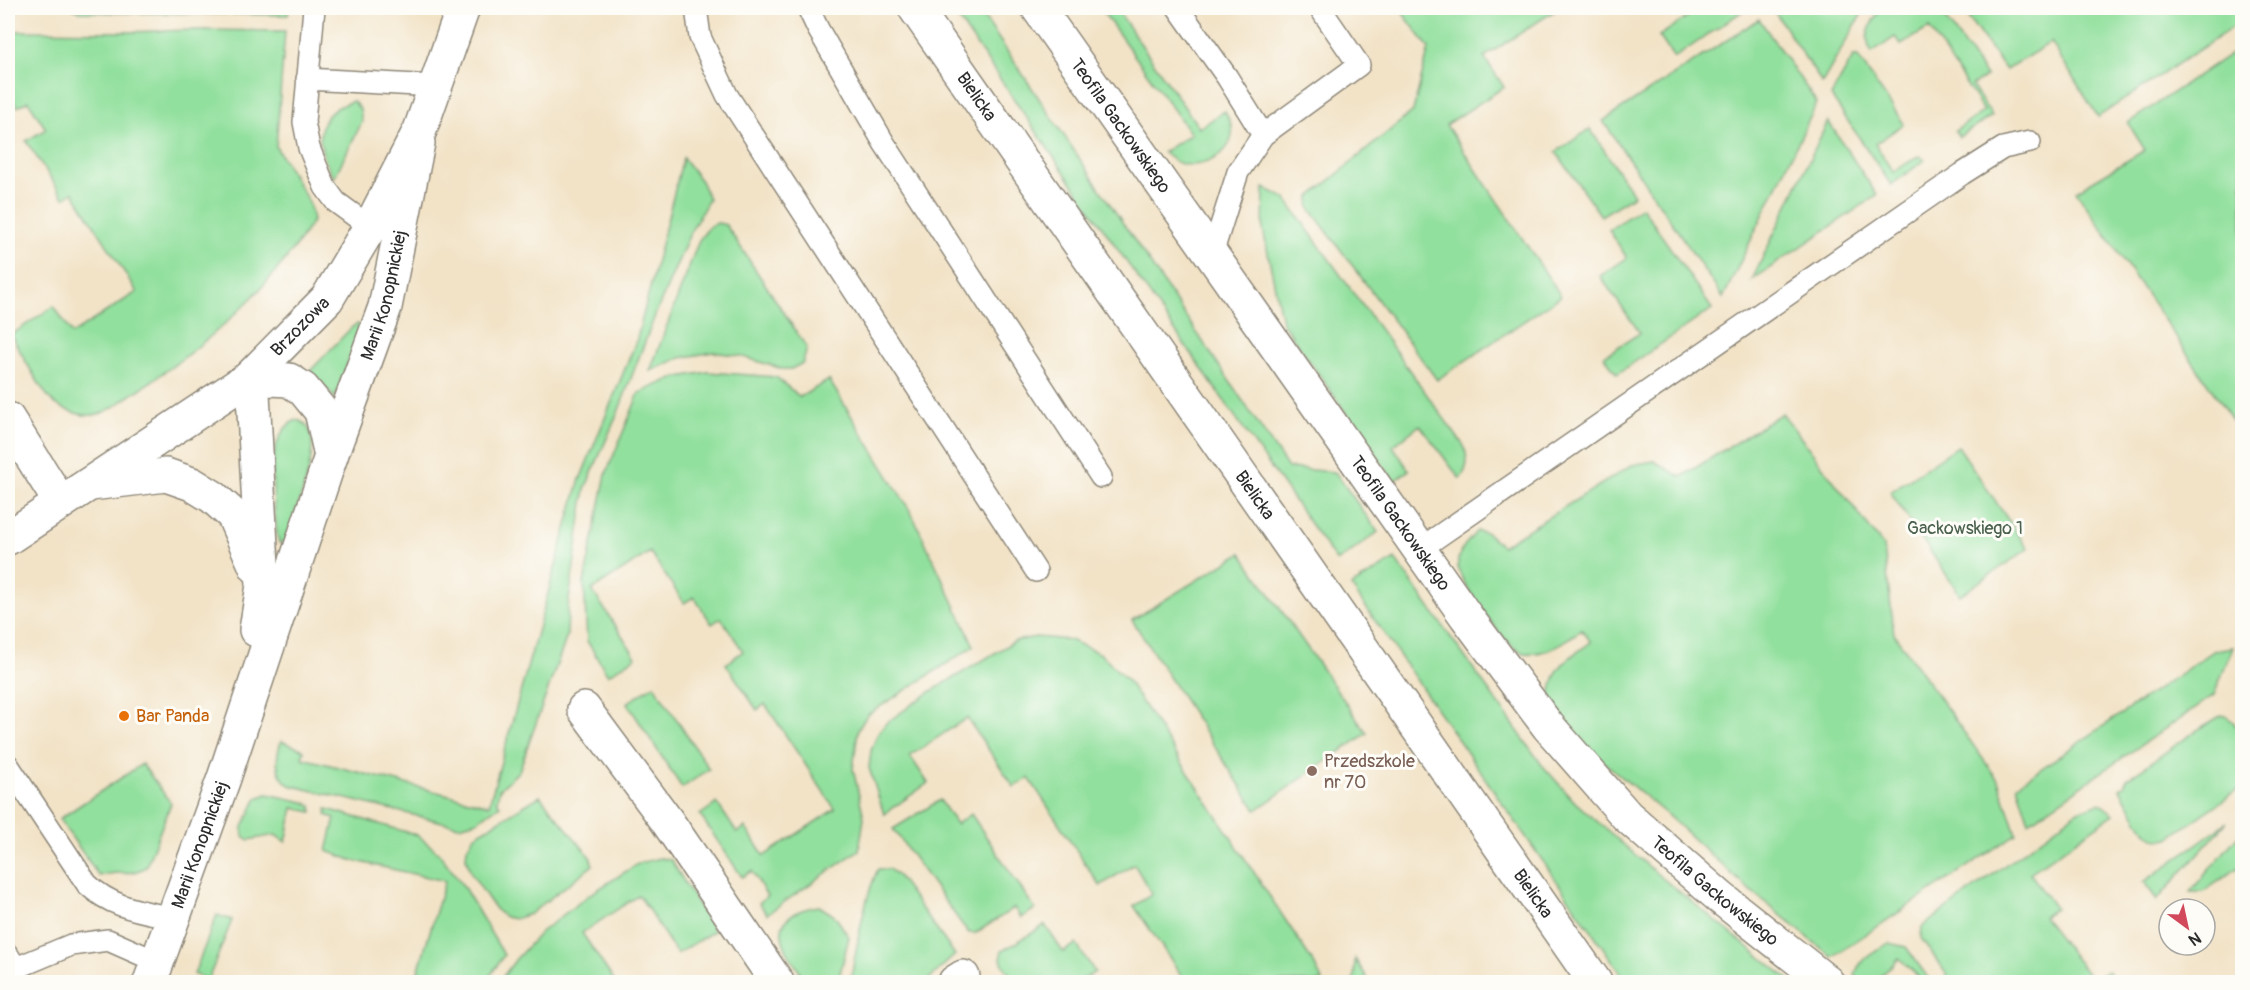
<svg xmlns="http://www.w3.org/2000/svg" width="2250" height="990" font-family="Pangolin,sans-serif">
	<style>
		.green { fill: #92e09e; stroke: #5e8664; stroke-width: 1.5 }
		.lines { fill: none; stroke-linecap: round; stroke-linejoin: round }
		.service-casing { stroke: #8e8779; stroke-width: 24 }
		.minor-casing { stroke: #8e8779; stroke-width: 36 }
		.tertiary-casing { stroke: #8e8779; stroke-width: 36 }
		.service { stroke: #fff; stroke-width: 21 }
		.minor { stroke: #fff; stroke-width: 33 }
		.tertiary { stroke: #fff; stroke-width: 33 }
		.food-dot { fill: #e8710a; stroke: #fdfcf7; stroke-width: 2 }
		.education-dot { fill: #8d6e63; stroke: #fdfcf7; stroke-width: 2 }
		.labels { text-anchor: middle; stroke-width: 6; stroke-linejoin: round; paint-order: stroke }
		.street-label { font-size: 18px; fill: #2b2b2b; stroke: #fdfcf7 }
		.park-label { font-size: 18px; fill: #4a614e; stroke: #fdfcf7 }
		.food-label { font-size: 18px; fill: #c56008; stroke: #fdfcf7; text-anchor: start }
		.education-label { font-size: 18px; fill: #785e54; stroke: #fdfcf7; text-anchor: start }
	</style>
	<rect width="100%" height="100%" fill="#fdfcf7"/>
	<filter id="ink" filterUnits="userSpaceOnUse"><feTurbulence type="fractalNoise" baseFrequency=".0167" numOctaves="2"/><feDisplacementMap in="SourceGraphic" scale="12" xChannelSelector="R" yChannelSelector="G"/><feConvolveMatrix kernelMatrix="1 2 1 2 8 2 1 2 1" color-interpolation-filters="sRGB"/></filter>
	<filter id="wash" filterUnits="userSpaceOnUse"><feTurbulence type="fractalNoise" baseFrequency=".008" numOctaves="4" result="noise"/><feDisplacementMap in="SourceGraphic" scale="24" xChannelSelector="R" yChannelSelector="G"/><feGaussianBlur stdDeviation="1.35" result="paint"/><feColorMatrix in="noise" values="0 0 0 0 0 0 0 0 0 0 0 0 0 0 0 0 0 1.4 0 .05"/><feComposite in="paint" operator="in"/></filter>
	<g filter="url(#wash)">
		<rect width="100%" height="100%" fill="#f2e3c7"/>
		<path class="green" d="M71,8H289L288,15L81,12Z
			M951,8H978L1288,468L1335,472L1378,532L1337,562L1091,211Z
			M1100,8H1116L1199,128L1225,111C1227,116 1231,122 1232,128C1235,153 1204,169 1182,164C1174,162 1169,157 1163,152L1191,134Z
			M1399,8H1559L1484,57L1504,87L1446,125L1561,296L1437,380L1309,207L1310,197L1413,111L1429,48Z
			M1684,8H1747L1674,58L1659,36L1689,16Z
			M1772,8H1865L1822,83Z
			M1881,8H1938L1986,76L1972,86L1992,116L1959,137L1955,131L1984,111L1929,28L1901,45L1895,37L1872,53C1861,35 1872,23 1881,8Z
			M1961,8H2242V21L2098,117L2051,42L2006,70Z
			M1759,19L1817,103L1723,298L1603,121Z
			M194,30L285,31L276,147L309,202L313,220C269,292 203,348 134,393C120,402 103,418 85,415C75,414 59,408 52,401C39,388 21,352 11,335L54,306L72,334L137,292L73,192L64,198L26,141L46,129L28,101L17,107L8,91V31L125,32Z
			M2242,46V434L2076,191L2145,150L2128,123Z
			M1853,57H1858L1904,124L1875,144L1893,172L1919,156L1925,160L1891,185L1831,96Z
			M353,101L360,109L362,122L334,178C315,145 311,114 353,101Z
			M1828,121L1877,195L1752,280Z
			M1590,129L1634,195L1601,216L1556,152Z
			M683,158L701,181L709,199L691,231L656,313L617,415L585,489L568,607L567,636L519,771L499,790L497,801L500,805L477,821L459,826L289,785C274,773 276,757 281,741L304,750L302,758L489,805L579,482L637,339Z
			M1264,188L1285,198L1464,446C1468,459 1469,467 1460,479L1420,425L1393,446L1409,470L1394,481L1282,322L1263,229Z
			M1642,207L1712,309L1617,374L1604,356L1640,333L1600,276L1627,258L1609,230Z
			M718,223L726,225L807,348L803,363L791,369H783L740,356L713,352L680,358L650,371L699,240L710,226Z
			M358,324L361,327L335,398L311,373V370L352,327Z
			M708,372L776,377L800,397L829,380L911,512L974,646L867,715L858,730L853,769L864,818L859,850L767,914L759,903L767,896L752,871L742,877L700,815L717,803L737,833L745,827L764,856L835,809L765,704L757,710L726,664L743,651L721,618L712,624L694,597L684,603L650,552L592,590L636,657L608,675L587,641L584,583L606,474L639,393L673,378Z
			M1782,413L1884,547L1894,634L1998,780L2016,834L1832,957L1745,886L1666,814L1575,738L1549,705C1553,666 1560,665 1591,642L1582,630C1563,641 1548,656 1524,653C1508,651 1460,583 1458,567C1456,552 1468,541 1477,531L1487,533L1502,546L1632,465L1654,461L1681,477Z
			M296,420C334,425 293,517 287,537L284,542L279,543L277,535C275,505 261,437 296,420Z
			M1958,446L2028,549L1960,595L1890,492Z
			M1241,553L1367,733L1256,810L1132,620Z
			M1395,559L1542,765L1575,802L1656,873L1792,982H1627L1351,586Z
			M1036,637L1070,640L1101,654L1128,681L1313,962L1323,982H1186L1134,906L1152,894L1134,864L1100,886L1029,778L1014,787L967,718L910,756L928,783L884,814L869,768L871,751L877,735L886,723L930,692L1015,641Z
			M2233,647L2214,695L2029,822L2017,785L2215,650Z
			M654,685L709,769L682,788L627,703Z
			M2222,715C2250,725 2243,763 2242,787L2169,838C2166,838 2163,840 2159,840C2145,838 2127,801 2120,789L2124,786L2127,779L2202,727Z
			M142,764L171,803L146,867C130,877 117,870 99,876L59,819Z
			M267,794L304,802L312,806V812L293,808L286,842L275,835L249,840L243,835L242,829L257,798Z
			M540,796L590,857L593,865L530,914L514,919L505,917L495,909L471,873L466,858L467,848L474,836Z
			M940,800L956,824L971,814L1035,909L1021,918L1014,908L976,933H969L961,923L893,829Z
			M2099,803L2114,814L2030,873L2055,908L2043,917L2092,980L2108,971L2116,982H1952L1921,938L1922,927L2078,811Z
			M327,809L417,835L438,852L462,884L504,955L486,982H415L445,881L351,860L327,851L335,818L326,815Z
			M2227,822L2157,900L2144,882Z
			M2242,831V865L2203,892H2190Z
			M660,858L671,860L714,931L677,954L639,895L582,933L615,982H499L516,959L541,932L589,895L639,863Z
			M878,869H889L898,876L955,955L926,982H850C858,945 862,904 878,869Z
			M819,906L835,916L849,937L838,982H807C784,950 759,915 819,906Z
			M217,915L232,920L208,980L194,974Z
			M1045,925L1063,952L1076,944L1095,972L1079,982H1016C1010,974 997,962 1002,951Z
			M1889,943L1906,947L1931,982H1924L1899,958C1886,971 1873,990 1855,976C1857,960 1877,951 1889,943Z
			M1355,959L1370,982H1354Z"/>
	</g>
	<g filter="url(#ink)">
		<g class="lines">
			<g class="service-casing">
				<path id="service" d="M314,8L304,122L309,148L325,187L336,202L370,227
					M696,8L700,37L727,95L1036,571
					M808,8L818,29L884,143L1101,477
					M1178,8L1227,77L1263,135
					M307,79L435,86
					M1212,254L1238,172L1263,135L1359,65L1320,8
					M1420,549L1962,174L2003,148L2030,142
					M8,765L87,884C112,908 141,911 174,918
					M8,955L16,968L71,945L108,940L158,962"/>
			</g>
			<g class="minor-casing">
				<g id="minor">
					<path id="s1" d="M1038,8L1466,616L1548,726L1627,816L1721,898L1827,982"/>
					<path d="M8,419L60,502"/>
					<path d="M91,484L166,475L192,484L213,497L233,515L256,567"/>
					<path d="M256,630L263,585L253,393L249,378L289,380L303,389L321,411L331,456"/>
					<path d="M584,709L667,821L777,982"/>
					<path id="s2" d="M150,982L224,778L331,456L385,307L418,143"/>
					<path d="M955,982L963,977"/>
				</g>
			</g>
			<g class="tertiary-casing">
				<g id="tertiary">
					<path id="s3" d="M915,8L1595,982"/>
					<path id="s4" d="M8,538L249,378L327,299L370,227L420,130L463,8"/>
				</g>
			</g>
			<use href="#service" class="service"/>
			<use href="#minor" class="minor"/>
			<use href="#tertiary" class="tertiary"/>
		</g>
	</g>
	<circle class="food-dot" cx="124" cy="716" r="6"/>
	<circle class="education-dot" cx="1312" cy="771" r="6"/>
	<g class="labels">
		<g class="street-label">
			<text dy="6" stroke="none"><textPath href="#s3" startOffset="108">Bielicka</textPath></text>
			<text dy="6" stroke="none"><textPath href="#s1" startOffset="144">Teofila Gackowskiego</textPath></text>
			<text dy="6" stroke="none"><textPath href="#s2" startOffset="726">Marii Konopnickiej</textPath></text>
			<text dy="6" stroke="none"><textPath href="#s4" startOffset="362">Brzozowa</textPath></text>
			<text dy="6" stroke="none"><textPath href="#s3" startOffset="594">Bielicka</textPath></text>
			<text dy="6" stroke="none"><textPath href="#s1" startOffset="630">Teofila Gackowskiego</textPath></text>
			<text dy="6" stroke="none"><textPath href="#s2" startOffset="146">Marii Konopnickiej</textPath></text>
			<text dy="6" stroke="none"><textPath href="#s1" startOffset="1116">Teofila Gackowskiego</textPath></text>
			<text dy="6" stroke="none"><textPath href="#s3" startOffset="1080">Bielicka</textPath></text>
		</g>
		<g class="park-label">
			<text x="1965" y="534">Gackowskiego 1</text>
		</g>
		<g class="food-label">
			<text x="136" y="722">Bar Panda</text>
		</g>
		<g class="education-label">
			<text x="1324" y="767">Przedszkole<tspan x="1324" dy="21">nr 70</tspan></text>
		</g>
	</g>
	<rect width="2250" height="990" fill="none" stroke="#fdfcf7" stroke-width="30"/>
	<g transform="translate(2187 927) rotate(147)"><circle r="28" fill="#fdfcf7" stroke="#a9a8a5" stroke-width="1.5"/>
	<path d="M0-4.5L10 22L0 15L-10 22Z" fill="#d1495b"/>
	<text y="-9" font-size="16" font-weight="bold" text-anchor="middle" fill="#2b2b2b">N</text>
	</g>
</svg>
